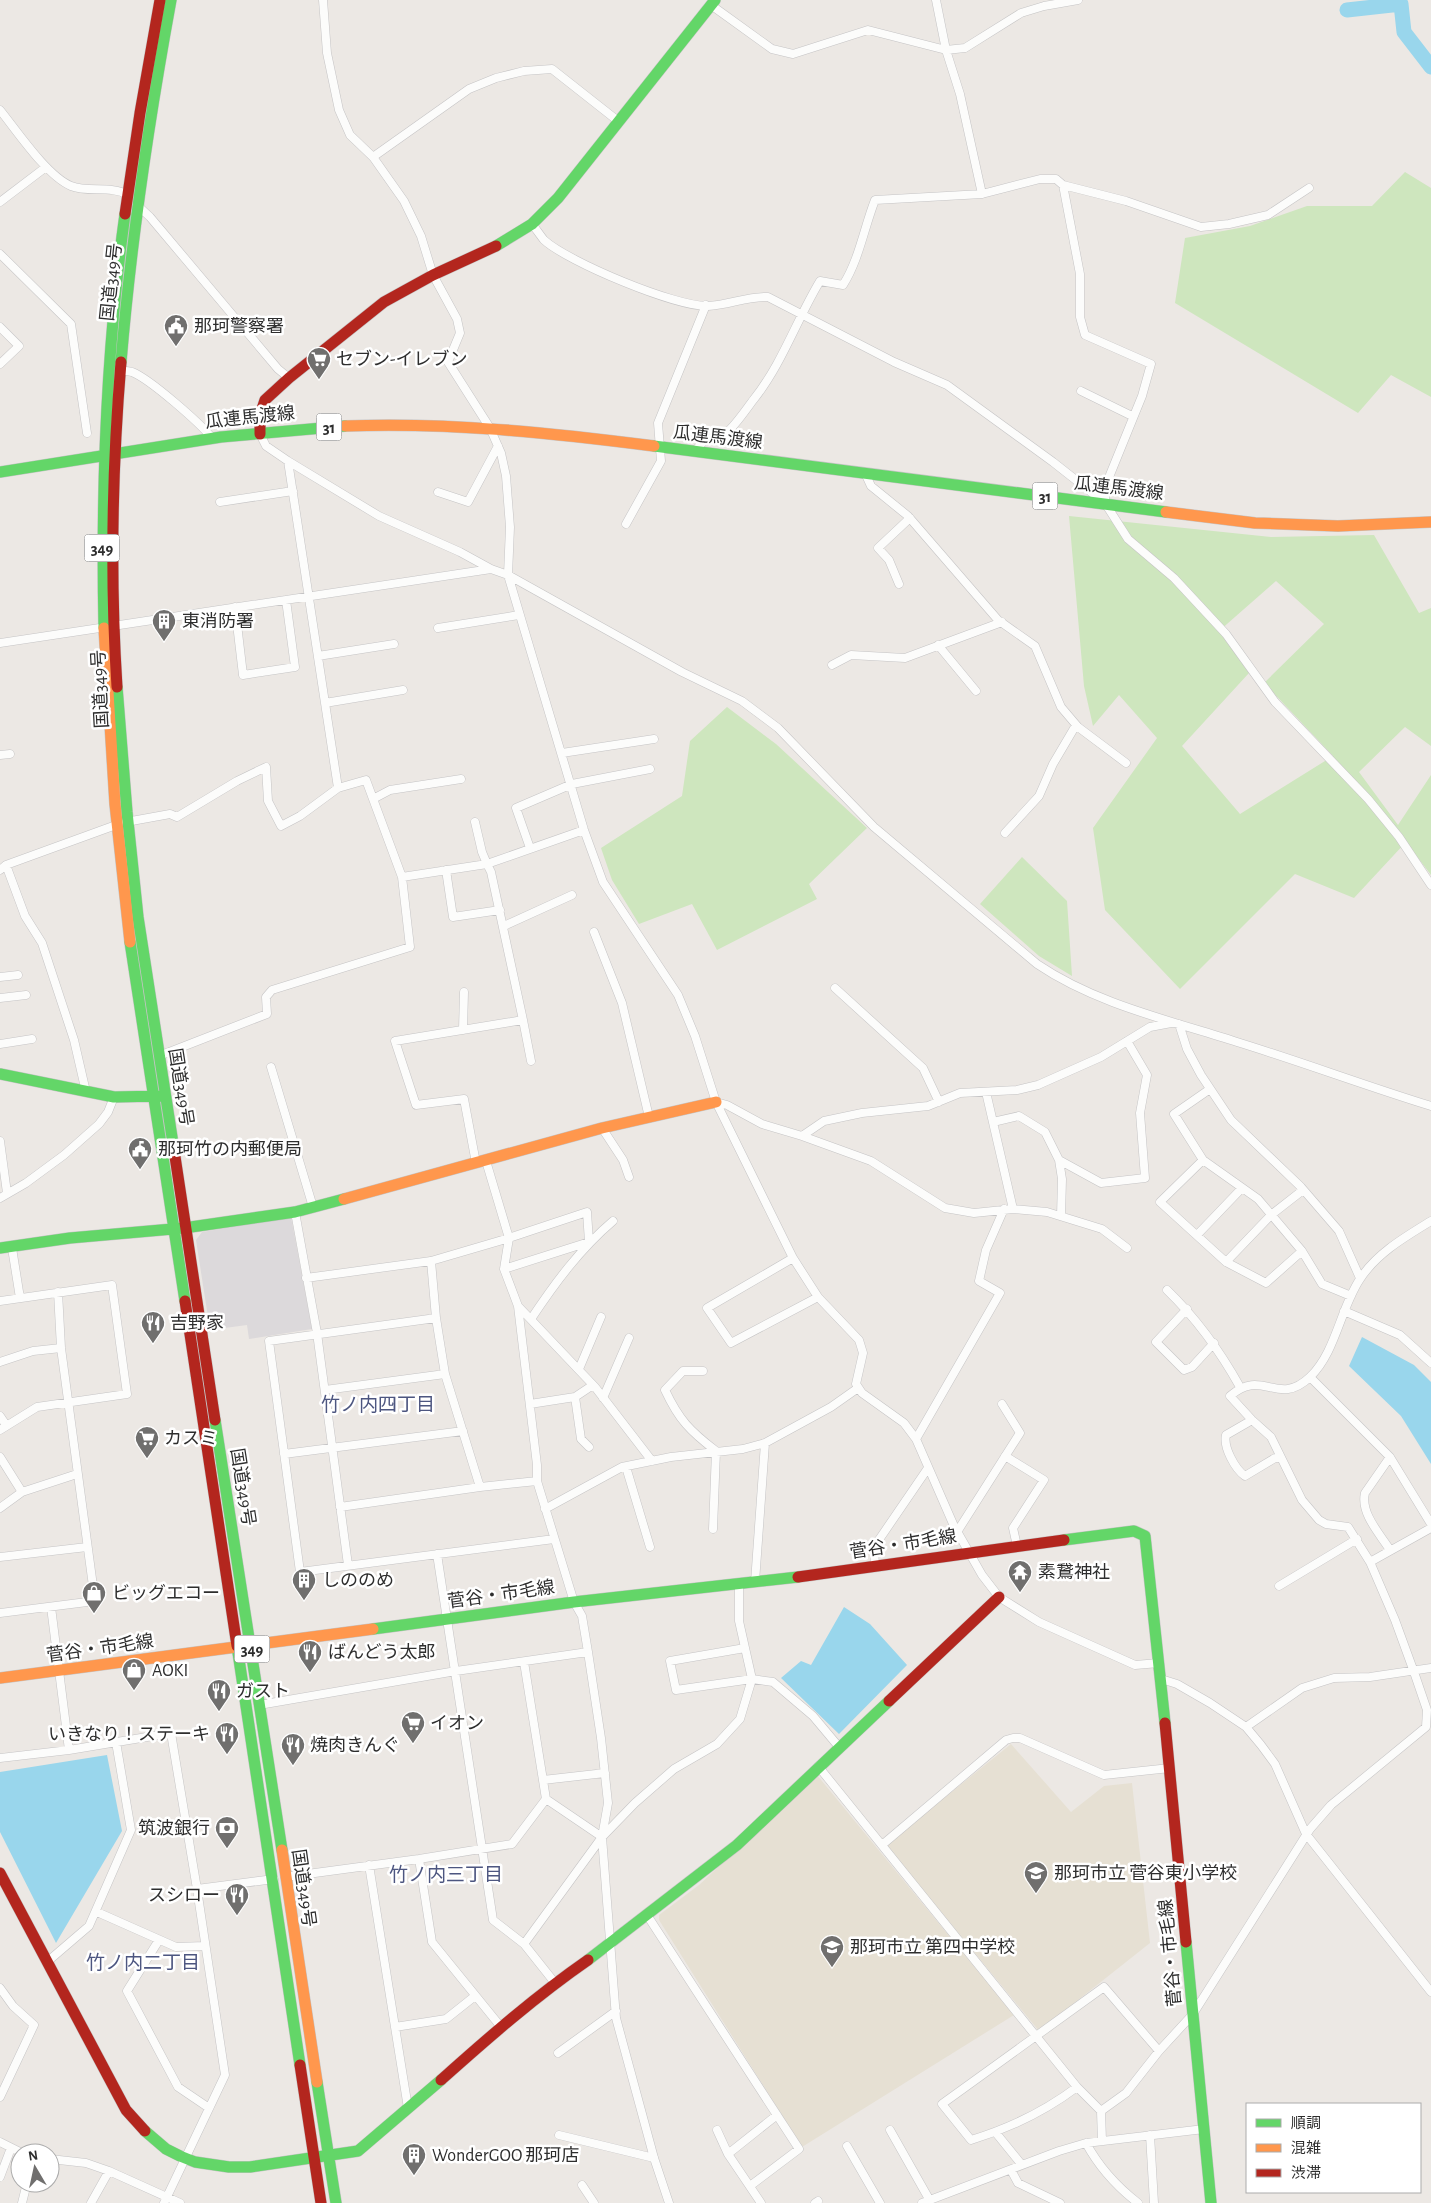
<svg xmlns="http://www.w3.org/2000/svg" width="1431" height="2203" font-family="'Alegreya Sans','Noto Sans JP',sans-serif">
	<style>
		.industrial { fill: #dcd9db }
		.education { fill: #e6e0d3 }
		.green { fill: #cee6be; fill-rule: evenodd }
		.water { fill: #99d6ec }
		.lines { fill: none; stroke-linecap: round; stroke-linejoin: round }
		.river { stroke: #99d6ec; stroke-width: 15 }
		.street-casing { stroke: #c5c4c5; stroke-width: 9 }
		.fast-casing { stroke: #c5c4c5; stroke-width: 12 }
		.slow-casing { stroke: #c5c4c5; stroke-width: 12 }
		.jam-casing { stroke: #c5c4c5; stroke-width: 12 }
		.street { stroke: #fcfcfb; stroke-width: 8 }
		.fast { stroke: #63d668; stroke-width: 11 }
		.slow { stroke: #ff974d; stroke-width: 11 }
		.jam { stroke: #b3261e; stroke-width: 11 }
		.labels { text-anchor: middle; stroke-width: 5; stroke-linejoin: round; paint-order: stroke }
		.shield { fill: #fff; stroke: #6d6d6d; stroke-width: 1 }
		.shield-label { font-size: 16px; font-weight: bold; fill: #2e2e2e }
		.street-label { font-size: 18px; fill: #2e2e2e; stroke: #fff }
		.poi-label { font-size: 18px; fill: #2e2e2e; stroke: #fff; text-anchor: start }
		.neighbourhood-label { font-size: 19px; fill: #4d5680; stroke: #fff }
	</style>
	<rect width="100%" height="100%" fill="#ece8e4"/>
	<path class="industrial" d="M291,1217L312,1329L249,1339L247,1325L210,1330L196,1240L202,1232Z"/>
	<path class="education" d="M1011,1744L1071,1812L1104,1786L1132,1783L1150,1943L1039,2031L886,1845Z
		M817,1775L1014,2015L802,2147L659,1920V1915L699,1885Z"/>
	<path class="green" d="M1405,172L1431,188V397L1391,375L1358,413L1175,303L1185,238L1250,226L1307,206H1372Z
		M1069,516L1271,537L1374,535L1419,613L1431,608V746L1405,727L1359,772L1398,825L1431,775V875L1406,842L1354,898L1295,874L1180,989L1105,910L1093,828L1157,738L1119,695L1093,726L1084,686ZM1276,581L1324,624L1264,683L1333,756L1240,814L1182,746L1249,673L1219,631Z
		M727,707L776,744L867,828L809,884L817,899L717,950L692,904L639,924L612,880L601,848L682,796L690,741Z
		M1022,857L1067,901L1072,976L1039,956L980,904Z"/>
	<path class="water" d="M1362,1337L1414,1365L1431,1382V1464L1401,1416L1349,1366Z
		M844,1607L870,1624L907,1665L839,1734L781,1678L801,1661L811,1665Z
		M107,1755L122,1831L56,1943L0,1832V1772Z"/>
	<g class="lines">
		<path class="river" d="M1347,10L1401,4L1404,32L1431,67"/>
		<g class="street-casing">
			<path id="street" d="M323,0L327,53L339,110L350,135L373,157L404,201L421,236L433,275L457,319L460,333L448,362L490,428L501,453L506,476L510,527L508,575L584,830L603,882L678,995L695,1036L716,1102L793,1258L818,1297L859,1340L863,1353L856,1384L862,1393L904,1423L916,1439L954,1526L982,1575L999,1597L1039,1622L1135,1665L1159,1663
				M936,0L946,50L960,94L982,194
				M711,5L772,49L793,54L868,30L946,50L965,48L1021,13L1044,6L1078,0
				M0,110C17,131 47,176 71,186C88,193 111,185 128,195
				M373,157L469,89L496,78L524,71L552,69L618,121
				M1063,185L1080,274V317L1085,335L1151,364L1142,396L1105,487V503
				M0,202L46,167
				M137,205L150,217L278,369L289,378
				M532,224C536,229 540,235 544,240C568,262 676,307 708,306C729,305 748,296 768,297L894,362L947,385L1053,462L1105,503L1128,539L1174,578L1226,634L1275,702L1368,799L1399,837L1431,885
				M0,254L71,324L87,433
				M0,327L19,346L0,364
				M120,370C124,371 128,371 132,372C150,379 200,423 213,439
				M1081,391L1132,416
				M260,434L266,446L288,461L379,516L460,552L491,569L508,575L682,672L742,701L778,728L874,827L1037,964C1096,1004 1169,1020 1237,1042C1302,1062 1366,1086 1431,1106
				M695,452C706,434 712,441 727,432C735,426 747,408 754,399C782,364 797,319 820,281L843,285C859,260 864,228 875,200L982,194L1040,179H1056L1063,185L1126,201L1201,227L1229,224L1268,215L1309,188
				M288,461L338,788
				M865,473L871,486L908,516L998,620L1035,646L1061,707L1078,727L1126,763
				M438,492L468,502L498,446
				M220,502L293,491
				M626,524L661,461L658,423L706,305
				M899,584L889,560L878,548L910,518
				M235,607L243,675L295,667L286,600
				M438,628L519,615
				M0,643L491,569
				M938,645L976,691
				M318,656L394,644
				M832,665L851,655L905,658L1002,622
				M325,703L403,690
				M562,753L654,739
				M0,755L10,754
				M373,799L390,790L461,779
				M126,822L170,814L177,817L237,781L266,767L268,801L281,826L300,816L338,788L366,780L402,877
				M1005,833L1039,796L1053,764L1076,725
				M530,848L516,808L572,784L650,769
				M6,865L25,916L42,943L74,1040L86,1092
				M0,870L6,865L116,825
				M446,870L453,917L500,910
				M504,926L572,895
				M594,932L622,1003L649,1117
				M0,977L18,975
				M835,988L923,1068L939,1102
				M0,998L26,995
				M523,1020L531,1061
				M1179,1024L1187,1049L1201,1075L1231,1120L1301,1187L1339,1231L1360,1278
				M463,1030L464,992
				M0,1044L32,1039
				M159,1056L267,1014L266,997L272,990L410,947L402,877L487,864L482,852L475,822
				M271,1067L313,1207
				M1210,1089L1174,1114L1203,1160L1258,1199L1302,1251L1322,1284L1351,1296
				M716,1102L727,1105L762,1124L802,1136L824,1121L862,1113L928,1106L960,1093L1017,1090L1038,1085L1101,1057L1150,1027L1171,1023
				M993,1122L1019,1116L1045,1132L1059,1160L1101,1183L1145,1178L1140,1113L1147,1075L1127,1041
				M602,1128L623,1160L629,1177
				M802,1136L871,1161L945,1208L974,1213L1013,1209L986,1092
				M0,1141L7,1193
				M1059,1160L1062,1179L1061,1216
				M1203,1160L1160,1202L1226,1262L1266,1283L1302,1251
				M486,1161L509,1238L504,1269L518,1306L537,1465V1481L574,1602L582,1616L588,1652L601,1738L608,1803L602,1837L616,2018L654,2158L669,2203
				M476,1163L464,1099L416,1105L395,1041L523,1020L491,872L487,864L584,830
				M0,1198L26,1183L64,1155L99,1124L108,1112L114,1097
				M1013,1209L1047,1212L1102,1229L1127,1248
				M295,1212L317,1333L348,1565
				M1431,1221C1405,1237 1377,1253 1360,1279C1340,1309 1336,1352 1310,1377C1277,1408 1263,1367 1230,1396L1252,1420L1271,1437L1302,1500L1319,1520L1326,1524L1348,1527L1370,1562L1431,1528
				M1197,1235L1242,1188
				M12,1248L20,1298
				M793,1258L707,1308L731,1343L818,1297
				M431,1261L436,1318L445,1374L480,1487
				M1226,1262L1271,1215L1303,1190
				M306,1278L431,1261L509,1238L587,1212L589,1242L504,1269
				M1167,1290C1197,1319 1220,1351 1240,1387
				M0,1301L112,1285L127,1394L37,1407L0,1430
				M518,1306L595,1387L652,1461
				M1187,1309L1156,1342L1184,1370L1192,1367L1214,1343
				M1344,1311L1400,1335L1431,1363
				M436,1318L269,1341L300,1572L554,1539
				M531,1319C555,1283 580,1249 613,1221
				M0,1362L33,1351L61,1348
				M579,1369L601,1317
				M703,1371H683L665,1390C679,1420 690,1431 716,1451
				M1310,1377L1390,1457L1431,1524
				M325,1390L445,1374
				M575,1397L581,1439L589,1447
				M603,1398L629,1338
				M530,1404L575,1397L593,1385
				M0,1416L6,1425
				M1252,1420L1226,1435C1223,1447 1235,1469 1245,1476L1275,1458H1281
				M916,1439L1000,1293L979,1281L986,1250L1004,1209
				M284,1454L463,1431
				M1005,1456L1044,1480L1013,1528L1017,1546
				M0,1457L22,1492
				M626,1467L650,1547
				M340,1507L480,1487L537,1481
				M0,1508L22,1492L77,1474
				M545,1509L622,1467L671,1457L743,1449L765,1443L831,1407L858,1388
				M713,1529L716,1451
				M957,1532L1020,1433L1002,1404
				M1390,1550C1380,1534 1360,1513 1365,1493L1390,1457
				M437,1554L493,1920L524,1944L555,1983
				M0,1557L87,1547
				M875,1567L874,1547L928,1468
				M755,1582L765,1443
				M1279,1586L1357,1539
				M51,1607L69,1750
				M0,1613L95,1601L61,1348L58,1292
				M745,1648L670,1661L676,1690L752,1679L773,1682L813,1716L839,1747
				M524,1662L546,1799L602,1837
				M1161,1679L1177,1684L1210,1703L1246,1727L1261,1745L1275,1764L1306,1834L1431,1992
				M259,1705L456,1671L588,1652
				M1246,1727L1302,1688L1334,1678L1370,1677L1431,1668
				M0,1758L69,1750L171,1733L197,1889L225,2075L164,2203
				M818,1766L1077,2087L1101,2111L1102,2141
				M543,1780L605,1773
				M882,1845L1006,1740L1013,1738H1020L1104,1775L1170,1768
				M419,1859L432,1942L501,2027
				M369,1865L408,2108
				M285,1877L419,1859L512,1844L546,1799
				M197,1889L274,1879
				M97,1912L176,1947L205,1946
				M647,1915L799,2149L750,2186
				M159,1940L127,1991L178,2087L209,2108
				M524,1944L602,1837L635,1803L674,1769L717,1744L740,1719L752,1679L739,1621V1584
				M47,1962L89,1926L131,1830L116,1742
				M0,1988L13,2006L34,2025L0,2097
				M395,2027L446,2019L475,1996
				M558,2053L616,2011
				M1077,2087C1044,2112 1010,2128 971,2140L942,2104L1104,1987L1159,2051
				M1101,2111L1126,2093L1159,2051L1193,2014L1310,1829L1331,1805L1426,1727L1427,1710L1414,1672L1395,1620L1370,1562
				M717,2130L728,2154
				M890,2130L929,2199
				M996,2133L1022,2165
				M559,2135L654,2158
				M1150,2135L1154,2203
				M0,2142L22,2153
				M1086,2143C1099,2167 1116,2186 1138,2203
				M847,2146L880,2203
				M50,2159L86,2163L109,2171L180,2203
				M1011,2170L1018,2183L1060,2203
				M0,2177L11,2148
				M582,2185L594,2203
				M22,2203L27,2183
				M91,2203L109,2171
				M761,2203L728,2154L777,2115
				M815,2203L818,2201
				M922,2203L1059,2151L1086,2143L1204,2129"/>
		</g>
		<g class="fast-casing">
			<path id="fast" d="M496,246L532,224L558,198L715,0
				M121,362C131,240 149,120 171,0
				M654,446L1166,512
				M0,472L221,437L345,426
				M104,628C101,489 106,351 125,214
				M117,687L127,812L138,917L174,1150
				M130,942L185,1301
				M0,1074L114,1097L161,1096
				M0,1248L70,1238L184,1228L295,1212L344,1199
				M215,1420L282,1850
				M1064,1540L1134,1531L1145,1536L1165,1723
				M373,1629L574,1602L798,1577
				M237,1646L300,2065
				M1186,1942L1211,2203
				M588,1960L737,1845L889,1701
				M317,2082L336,2203
				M145,2131L166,2149L180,2156L195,2162L229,2167H250L358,2151L441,2080"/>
		</g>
		<g class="slow-casing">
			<path id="slow" d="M345,426C449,422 552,433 654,446
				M1166,512L1255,523L1338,526L1431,522
				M104,628L115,804L130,942
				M344,1199L602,1128L716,1102
				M0,1678L373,1629
				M282,1850L317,2082"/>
		</g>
		<g class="jam-casing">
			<path id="jam" d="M125,214L140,113L160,0
				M260,434V415L265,400L289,378L384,302L433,275L496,246
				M117,687C110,579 112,470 121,362
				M174,1150L215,1420
				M185,1301L237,1646
				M798,1577L1064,1540
				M889,1701L999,1597
				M1165,1723L1186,1942
				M0,1873L126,2110L145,2131
				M300,2065L321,2203
				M441,2080C488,2038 536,1996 588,1960"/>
		</g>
		<use href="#street" class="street"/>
		<use href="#fast" class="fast"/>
		<use href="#slow" class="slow"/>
		<use href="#jam" class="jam"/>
	</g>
	<defs>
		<g id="civic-pin" transform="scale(1.25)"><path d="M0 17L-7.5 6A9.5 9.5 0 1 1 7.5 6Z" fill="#706f6e" stroke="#fff"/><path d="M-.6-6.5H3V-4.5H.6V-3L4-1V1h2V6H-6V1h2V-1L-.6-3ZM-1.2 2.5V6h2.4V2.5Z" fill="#fff"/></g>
		<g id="supermarket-pin" transform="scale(1.25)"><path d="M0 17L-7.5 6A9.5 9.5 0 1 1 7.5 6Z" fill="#706f6e" stroke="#fff"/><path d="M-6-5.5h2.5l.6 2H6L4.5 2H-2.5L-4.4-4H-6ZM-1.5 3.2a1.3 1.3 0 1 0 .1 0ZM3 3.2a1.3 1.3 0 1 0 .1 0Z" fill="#fff"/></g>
		<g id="building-pin" transform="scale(1.25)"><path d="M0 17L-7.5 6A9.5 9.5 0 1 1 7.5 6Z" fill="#706f6e" stroke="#fff"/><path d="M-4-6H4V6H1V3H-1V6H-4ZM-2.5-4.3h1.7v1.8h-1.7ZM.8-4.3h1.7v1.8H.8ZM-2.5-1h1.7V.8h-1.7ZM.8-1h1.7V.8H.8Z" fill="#fff"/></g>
		<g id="restaurant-pin" transform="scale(1.25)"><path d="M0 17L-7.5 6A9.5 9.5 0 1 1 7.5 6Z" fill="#706f6e" stroke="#fff"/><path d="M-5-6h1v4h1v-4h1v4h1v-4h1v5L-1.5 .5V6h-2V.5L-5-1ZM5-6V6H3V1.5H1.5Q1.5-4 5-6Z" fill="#fff"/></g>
		<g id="temple-pin" transform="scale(1.25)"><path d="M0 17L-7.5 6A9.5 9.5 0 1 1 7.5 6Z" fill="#706f6e" stroke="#fff"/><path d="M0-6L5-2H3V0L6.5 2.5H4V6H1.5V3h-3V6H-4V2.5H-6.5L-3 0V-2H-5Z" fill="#fff"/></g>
		<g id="shop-pin" transform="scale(1.25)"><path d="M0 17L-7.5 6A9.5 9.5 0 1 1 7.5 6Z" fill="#706f6e" stroke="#fff"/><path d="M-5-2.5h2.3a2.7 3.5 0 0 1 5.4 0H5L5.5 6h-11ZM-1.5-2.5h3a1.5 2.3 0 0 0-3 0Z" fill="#fff"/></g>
		<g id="bank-pin" transform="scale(1.25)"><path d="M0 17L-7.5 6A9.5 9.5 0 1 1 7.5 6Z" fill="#706f6e" stroke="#fff"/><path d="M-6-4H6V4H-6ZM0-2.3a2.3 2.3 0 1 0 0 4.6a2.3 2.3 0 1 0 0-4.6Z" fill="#fff"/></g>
		<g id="school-pin" transform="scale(1.25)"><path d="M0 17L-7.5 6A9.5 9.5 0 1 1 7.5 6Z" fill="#706f6e" stroke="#fff"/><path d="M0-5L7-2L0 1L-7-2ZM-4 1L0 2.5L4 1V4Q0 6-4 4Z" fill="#fff"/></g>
	</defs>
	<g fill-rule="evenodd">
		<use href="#civic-pin" x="176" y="326"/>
		<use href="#supermarket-pin" x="319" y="359"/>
		<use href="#building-pin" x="164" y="621"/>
		<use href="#civic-pin" x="140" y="1149"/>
		<use href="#restaurant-pin" x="153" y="1323"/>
		<use href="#supermarket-pin" x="147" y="1438"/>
		<use href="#temple-pin" x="1020" y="1572"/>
		<use href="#building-pin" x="304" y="1580"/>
		<use href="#shop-pin" x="94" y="1593"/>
		<use href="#restaurant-pin" x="310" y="1652"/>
		<use href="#shop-pin" x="134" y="1670"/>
		<use href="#restaurant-pin" x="219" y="1691"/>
		<use href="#supermarket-pin" x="413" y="1723"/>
		<use href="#restaurant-pin" x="227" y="1734"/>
		<use href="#restaurant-pin" x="293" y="1745"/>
		<use href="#bank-pin" x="227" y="1828"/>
		<use href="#school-pin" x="1036" y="1873"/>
		<use href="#restaurant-pin" x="237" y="1895"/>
		<use href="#school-pin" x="832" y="1947"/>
		<use href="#building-pin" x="414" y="2155"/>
	</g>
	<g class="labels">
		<g class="shield">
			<rect x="316.5" y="413.5" width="25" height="27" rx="4"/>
			<rect x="1032.5" y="482.5" width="25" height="27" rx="4"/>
			<rect x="84.5" y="534.5" width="35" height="27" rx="4"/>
			<rect x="234.5" y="1635.5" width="35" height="27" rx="4"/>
		</g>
		<g class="shield-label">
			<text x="329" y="433">31</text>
			<text x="1045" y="502">31</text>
			<text x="102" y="554">349</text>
			<text x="252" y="1655">349</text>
		</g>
		<g class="street-label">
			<text transform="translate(111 282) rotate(-84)" y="6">国道349号</text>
			<text transform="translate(250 417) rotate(-6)" y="6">瓜連馬渡線</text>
			<text transform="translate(718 437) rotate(7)" y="6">瓜連馬渡線</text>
			<text transform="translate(1119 488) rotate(7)" y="6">瓜連馬渡線</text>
			<text transform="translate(100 689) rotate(-93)" y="6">国道349号</text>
			<text transform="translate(181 1087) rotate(81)" y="6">国道349号</text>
			<text transform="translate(243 1487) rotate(81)" y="6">国道349号</text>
			<text transform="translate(903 1544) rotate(-9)" y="6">菅谷・市毛線</text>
			<text transform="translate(501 1594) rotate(-8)" y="6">菅谷・市毛線</text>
			<text transform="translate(100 1648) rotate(-8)" y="6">菅谷・市毛線</text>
			<text transform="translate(304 1888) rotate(82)" y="6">国道349号</text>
			<text transform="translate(1170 1953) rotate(-95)" y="6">菅谷・市毛線</text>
		</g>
		<g class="poi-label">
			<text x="194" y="332">那珂警察署</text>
			<text x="336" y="365">セブン-イレブン</text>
			<text x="182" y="627">東消防署</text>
			<text x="158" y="1155">那珂竹の内郵便局</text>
			<text x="170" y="1329">吉野家</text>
			<text x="164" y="1444">カスミ</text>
			<text x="1038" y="1578">素鵞神社</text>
			<text x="322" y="1586">しののめ</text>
			<text x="112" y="1599">ビッグエコー</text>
			<text x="328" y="1658">ばんどう太郎</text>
			<text x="152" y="1676">AOKI</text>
			<text x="236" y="1697">ガスト</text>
			<text x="430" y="1729">イオン</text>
			<text x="210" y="1740" text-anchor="end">いきなり！ステーキ</text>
			<text x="310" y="1751">焼肉きんぐ</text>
			<text x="210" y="1834" text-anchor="end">筑波銀行</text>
			<text x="1054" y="1879">那珂市立 菅谷東小学校</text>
			<text x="220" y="1901" text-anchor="end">スシロー</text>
			<text x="850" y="1953">那珂市立 第四中学校</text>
			<text x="432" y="2161">WonderGOO 那珂店</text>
		</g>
		<g class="neighbourhood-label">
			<text x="378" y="1411">竹ノ内四丁目</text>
			<text x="446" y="1881">竹ノ内三丁目</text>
			<text x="143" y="1969">竹ノ内二丁目</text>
		</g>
	</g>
	<rect x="1246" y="2103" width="175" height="90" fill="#ffffff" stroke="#ababab"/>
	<rect x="1256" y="2119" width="25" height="8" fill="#63d668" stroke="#ababab"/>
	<text x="1291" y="2128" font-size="15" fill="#2e2e2e">順調</text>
	<rect x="1256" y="2144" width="25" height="8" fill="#ff974d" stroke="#ababab"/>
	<text x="1291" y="2153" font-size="15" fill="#2e2e2e">混雑</text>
	<rect x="1256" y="2169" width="25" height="8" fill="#b3261e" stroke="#ababab"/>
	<text x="1291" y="2178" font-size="15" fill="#2e2e2e">渋滞</text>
	<g transform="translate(35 2168) rotate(351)"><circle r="24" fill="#ffffff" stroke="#ababab"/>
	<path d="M0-4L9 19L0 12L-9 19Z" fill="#706f6e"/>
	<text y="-8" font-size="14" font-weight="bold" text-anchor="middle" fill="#2e2e2e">N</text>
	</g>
</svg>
